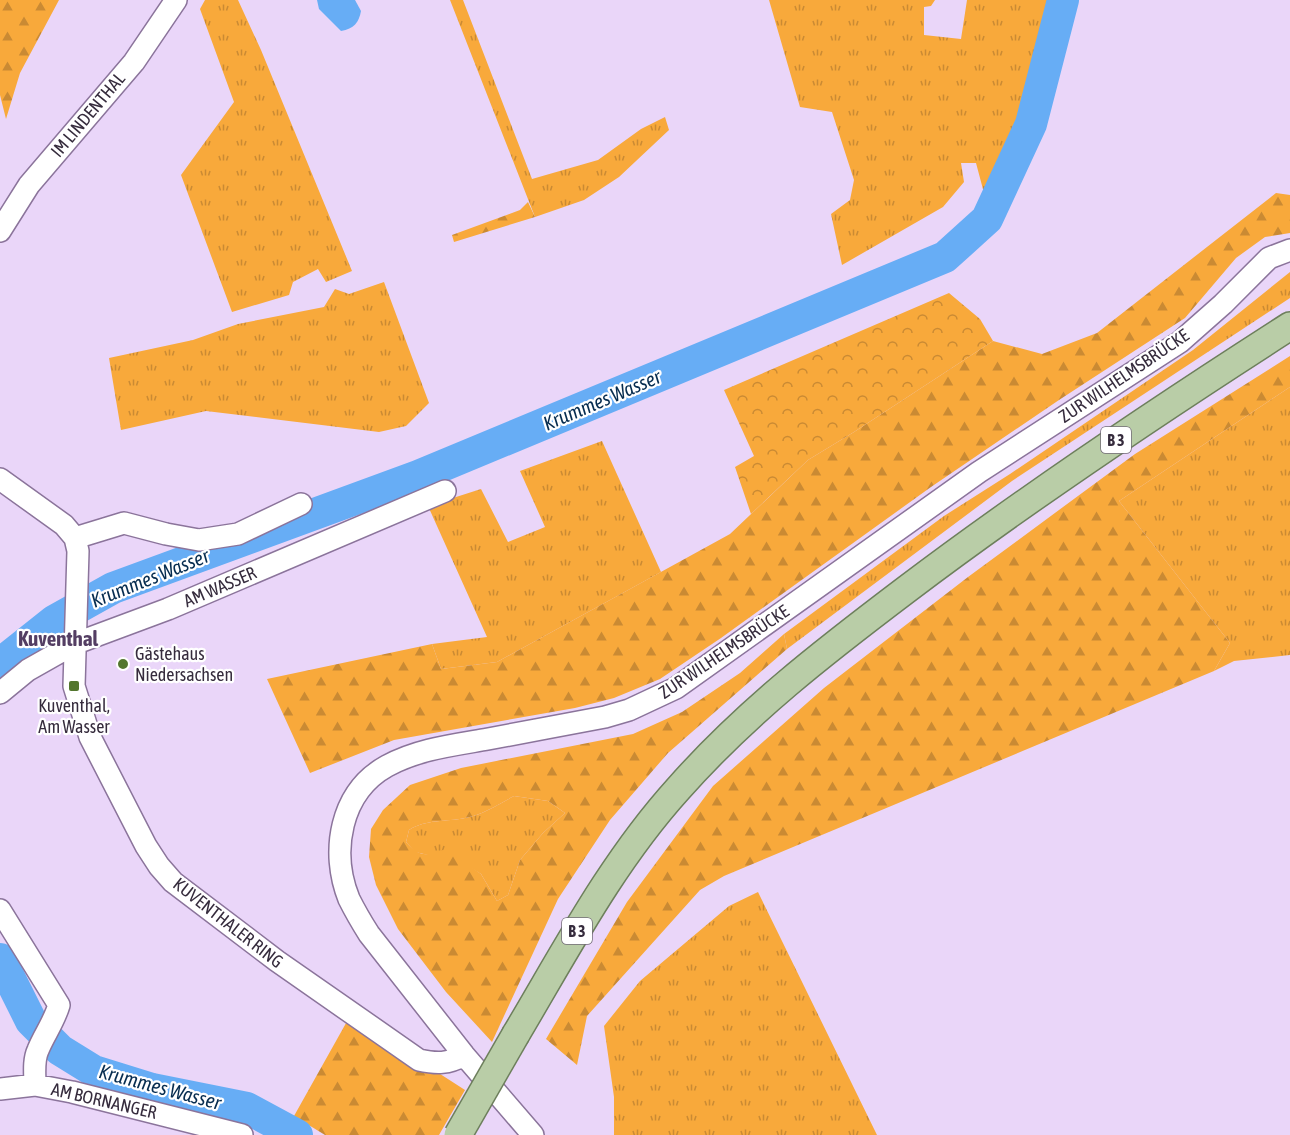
<svg xmlns="http://www.w3.org/2000/svg" width="1290" height="1135" font-family="'Asap Condensed',sans-serif">
	<style>
		.grass { fill: url(#grass-tufts) }
		.forest { fill: url(#forest-firs); fill-rule: evenodd }
		.park { fill: url(#park-crowns) }
		.water { fill: #67adf5 }
		.lines { fill: none; stroke-linecap: round; stroke-linejoin: round }
		.river { stroke: #67adf5; stroke-width: 32 }
		.minor-casing { stroke: #8b749b; stroke-width: 24 }
		.major-casing { stroke: #6d7f5c; stroke-width: 30 }
		.minor { stroke: #fff; stroke-width: 21 }
		.major { stroke: #b9cda7; stroke-width: 27 }
		.major-bridge-casing { stroke: #6d7f5c; stroke-width: 30; stroke-linecap: butt }
		.major-bridge { stroke: #b9cda7; stroke-width: 27 }
		.poi-dot { fill: #53762e; stroke: #fff; stroke-width: 2 }
		.labels { text-anchor: middle; stroke-width: 4.5; stroke-linejoin: round; paint-order: stroke }
		.shield { fill: #fff; stroke: #726b77; stroke-width: 1.5 }
		.shield-label { font-size: 16px; font-weight: bold; fill: #362c3d }
		.street-label { font-size: 18px; fill: #362c3d; stroke: #fff }
		.poi-label { font-size: 18px; fill: #362c3d; stroke: #fff; text-anchor: start }
		.water-label { font-size: 20px; font-style: italic; fill: #072d50; stroke: #fff }
		.quarter-label { font-size: 21px; font-weight: bold; fill: #543e63; stroke: #fff }
	</style>
	<defs>
		<pattern id="grass-tufts" width="24" height="20" patternUnits="userSpaceOnUse" patternTransform="scale(1.5)"><rect width="24" height="20" fill="#f8a93b"/><path d="M3 7l-1-3M5 7V3M7 7l1-3M15 17l-1-3M17 17v-4M19 17l1-3" fill="none" stroke="#ca8a33"/></pattern>
		<pattern id="forest-firs" width="22" height="20" patternUnits="userSpaceOnUse" patternTransform="scale(1.5)"><rect width="22" height="20" fill="#f8a93b"/><path d="M5 1l3.5 6h-7zM16 11l3.5 6h-7z" fill="#ca8a33"/></pattern>
		<pattern id="park-crowns" width="20" height="18" patternUnits="userSpaceOnUse" patternTransform="scale(1.5)"><rect width="20" height="18" fill="#f8a93b"/><path d="M2 6a3 3 0 1 1 6 0M12 15a3 3 0 1 1 6 0" fill="none" stroke="#ca8a33"/></pattern>
	</defs>
	<rect width="100%" height="100%" fill="#ead6f9"/>
	<path class="grass" d="M205,0H238L261,50L352,271L326,282L318,269L293,282L289,295L232,312L181,175L234,102L200,9Z
		M450,0H463L532,179L598,160L641,129L665,117L669,130L619,177L584,200L535,217Z
		M769,0H935L931,6L924,7V35L961,39L967,0H1050L1032,79L997,178L984,193L976,163H961L964,182L943,207L842,265L831,214L850,200L854,180L832,112L800,107Z
		M1290,272V298L1012,481L787,649L784,634L944,516L1010,474L1193,350Z
		M384,282L429,403L406,426L379,432L206,411L121,430L109,358L193,340L238,324L324,307L335,289L349,294Z
		M1290,387V655L1234,661L1214,671L1230,643L1119,501Z
		M602,441L661,572L497,662L441,669L432,644L487,637L428,506L481,489L508,542L545,527L520,471Z
		M514,796L548,801L565,813L543,833L520,860L508,895L497,901L481,874L463,863L415,852L406,842L409,830C426,819 446,822 465,818C482,815 499,804 514,796Z
		M758,892L877,1135H614V1097L604,1026L640,981L729,906Z"/>
	<path class="forest" d="M0,0H59L20,73L6,119L0,95Z
		M1276,193L1290,195V233L1265,237L1236,258L1185,318L1059,400L931,487L721,638L660,679L614,698L575,708L394,740L310,773L267,679L432,644L441,669L497,662L730,534L808,460L854,432L993,341L1042,354L1097,333Z
		M528,202L535,217L454,242L452,235L520,210Z
		M1290,356V387L1119,501L1230,643L1214,671L724,876L700,890L587,1016L577,1065L546,1039L627,902L713,786L824,688L968,577L1135,454Z
		M784,634L787,649L668,753L610,820L558,899L492,1042L446,992L398,929L376,885L369,857L371,829L383,810L410,785L461,768L633,734L682,712L740,673ZM514,796L548,801L565,813L543,833L520,860L508,895L497,901L481,874L446,849C427,856 420,858 406,842L409,830C426,819 446,822 465,818C482,815 499,804 514,796Z
		M350,1016L465,1090L439,1135H325L294,1116Z"/>
	<path class="park" d="M949,293L980,319L993,341L854,432L808,460L751,514L735,467L754,456L724,390Z"/>
	<path class="water" d="M317,0H355L361,11C359,22 354,29 341,31L319,9Z"/>
	<g class="lines">
		<path class="river" d="M0,664L54,621L113,588L418,476L945,257L987,219L1031,124L1063,0
			M0,959L31,1021L60,1050L94,1071L152,1089L247,1108L297,1135"/>
		<g class="minor-casing">
			<path id="minor" d="M0,231L29,185L134,62L176,0
				M0,479L64,525L75,538L78,551L74,686L90,737L146,846L159,866L173,882L277,961L419,1060C437,1064 448,1064 464,1055
				M75,538L124,523L166,534L199,540L238,534L301,504
				M0,693L28,670L74,644L168,609L445,491
				M0,910L59,1005C54,1022 44,1035 38,1050C33,1061 35,1074 35,1085
				M0,1089L35,1085L72,1092L242,1135
				M533,1135L464,1055L369,934C362,923 355,911 349,899C330,852 340,792 387,766C418,749 454,745 488,739C527,732 566,724 605,717L629,710L676,688L979,472L1180,342L1223,304L1269,258L1290,250"/>
		</g>
		<g class="major-casing">
			<path id="major" d="M516,1034C566,950 612,862 678,789C746,712 825,651 907,589C1030,496 1159,410 1290,326"/>
		</g>
		<use href="#minor" class="minor"/>
		<use href="#major" class="major"/>
		<g class="major-bridge-casing">
			<path id="major-bridge" d="M458,1135L516,1034"/>
		</g>
		<use href="#major-bridge" class="major-bridge"/>
	</g>
	<g class="poi-dot">
		<circle cx="123" cy="664" r="6"/>
		<rect x="68" y="680" width="12" height="12" rx="3"/>
	</g>
	<g class="labels">
		<g class="shield">
			<rect x="1101" y="427" width="30" height="26" rx="4.5"/>
			<rect x="562" y="918" width="30" height="26" rx="4.5"/>
		</g>
		<g class="shield-label">
			<text x="1116" y="446">B 3</text>
			<text x="577" y="937">B 3</text>
		</g>
		<g class="street-label">
			<text transform="translate(88 115) rotate(-50)" y="6">IM LINDENTHAL</text>
			<text transform="translate(1124 376) rotate(-34)" y="6">ZUR WILHELMSBRÜCKE</text>
			<text transform="translate(220 587) rotate(-23)" y="6">AM WASSER</text>
			<text transform="translate(724 652) rotate(-34)" y="6">ZUR WILHELMSBRÜCKE</text>
			<text transform="translate(228 923) rotate(38)" y="6">KUVENTHALER RING</text>
			<text transform="translate(104 1101) rotate(13)" y="6">AM BORNANGER</text>
		</g>
		<g class="poi-label">
			<text x="135" y="660">Gästehaus<tspan x="135" dy="21">Niedersachsen</tspan></text>
			<text x="74" y="712" text-anchor="middle">Kuventhal,<tspan x="74" dy="21">Am Wasser</tspan></text>
		</g>
		<g class="water-label">
			<text transform="translate(602 400) rotate(-23)" y="7">Krummes Wasser</text>
			<text transform="translate(150 578) rotate(-22)" y="7">Krummes Wasser</text>
			<text transform="translate(160 1087) rotate(15)" y="7">Krummes Wasser</text>
		</g>
		<g class="quarter-label">
			<text x="58" y="646">Kuventhal</text>
		</g>
	</g>
</svg>
